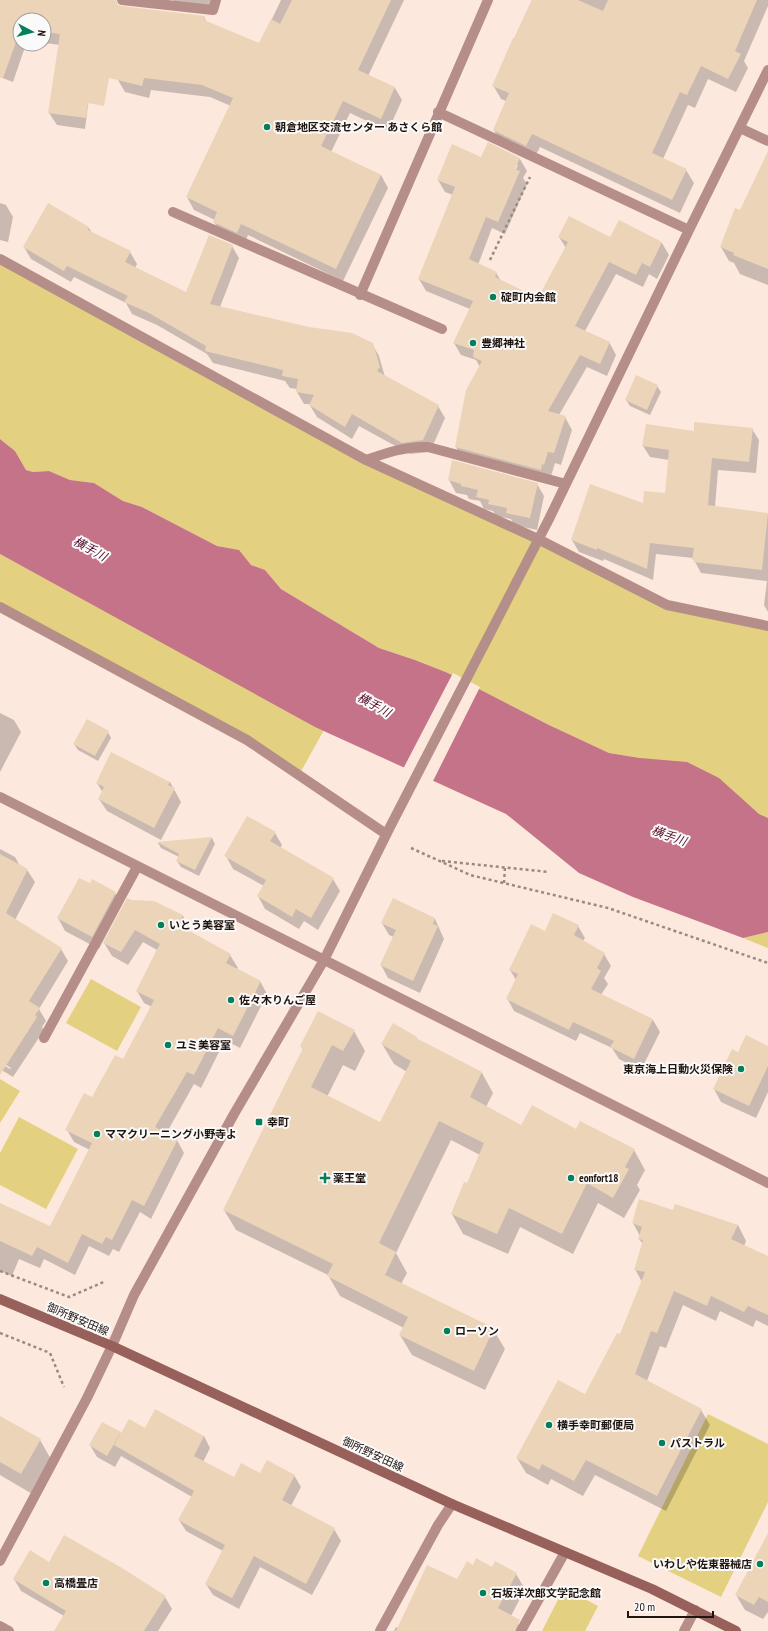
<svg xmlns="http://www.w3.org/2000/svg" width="768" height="1631" font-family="'PT Sans Narrow','Noto Sans JP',sans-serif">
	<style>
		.green { fill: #e3d081 }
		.water { fill: #c47389 }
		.pier { fill: #fde8dd }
		.shadow { fill: #0003; fill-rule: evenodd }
		.building { fill: #ecd4b8 }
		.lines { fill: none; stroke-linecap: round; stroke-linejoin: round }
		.path { stroke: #9b8a81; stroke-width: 2.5; stroke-dasharray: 3 3; stroke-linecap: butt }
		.service { stroke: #b58e8a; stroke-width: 10 }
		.minor { stroke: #b58e8a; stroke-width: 10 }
		.tertiary { stroke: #b58e8a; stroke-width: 10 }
		.secondary { stroke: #97605b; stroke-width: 10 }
		.poi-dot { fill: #057e5c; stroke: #fafafa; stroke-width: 1.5 }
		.labels { text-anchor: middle; stroke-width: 4; stroke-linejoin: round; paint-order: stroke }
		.poi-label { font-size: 11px; font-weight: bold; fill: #20140e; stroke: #fafafa; text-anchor: start }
		.street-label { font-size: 11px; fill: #20140e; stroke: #fafafa }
		.water-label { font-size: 12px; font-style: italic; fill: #560b2a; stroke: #fafafa }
	</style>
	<rect width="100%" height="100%" fill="#fde8dd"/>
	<path class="green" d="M0,259L366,460L667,605L768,626V818L759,814L739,797L640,758L609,753L549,725L448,673L415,660L379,648L281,589L265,570L251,565L238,550L217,546L142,507L123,501L94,483L70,480L49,471L33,472L26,470L15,451L0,439Z
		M0,554L324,730L299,775L247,740L0,607Z
		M768,932V948L743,938Z
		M91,979L141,1007L117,1051L66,1023Z
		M0,1079L20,1091L0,1123Z
		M19,1117L78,1149L46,1209L0,1185V1153Z
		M708,1414L768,1444V1502L721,1597L638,1556Z
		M564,1588L598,1606L585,1631H542Z"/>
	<path class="water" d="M0,439L15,451L26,470L33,472L49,471L70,480L94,483L123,501L142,507L217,546L239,550L251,565L265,570L281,589L379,648L415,660L448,673L549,725L609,753L640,758L687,762L719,778L759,814L768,818V932L743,938L633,897L579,873L506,814L315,727L0,554Z"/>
	<path class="pier" d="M453,673L480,687L432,783L403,769Z"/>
	<path class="shadow" d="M0,0H99L101,3L85,129L57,125L49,113L60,45L44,43V20H20V44H26L13,82L0,77Z
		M173,0H211L210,8L176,5Z
		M281,0H404L368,76L395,88L402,100L388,131L350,113L331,152L381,175L388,188L343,281L248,235L244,245L222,235L214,222L215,220L194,210L187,197L231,106L210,97L151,90L149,98L125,92L118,80L204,17L207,23L260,44Z
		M532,0H768V6L744,61L748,68L736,92L708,79L695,108L688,105L663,159L686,170L694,183L680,213L540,147L534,159L501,144L494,130L506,101L501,99L493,85Z
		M482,158L520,159L527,171L523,178L527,184L505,234L492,228L478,265L496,273L501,281L539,300L566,248L559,237L611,238L619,222L662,243L669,255L657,279L649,274L643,287L616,274L585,331L609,342L616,355L607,376L587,367L559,415L565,417L572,430L561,465L555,463L551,476L463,460L456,447L467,390L480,367L476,360L461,355L454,343L470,309L426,291L419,279L453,195L445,192L438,180ZM516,165H518L514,173Z
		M768,162V285L740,274L734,263L729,261L721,247Z
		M0,203L6,205L13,217L8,242L0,240Z
		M89,228L92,233L130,252L137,264L135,268L187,293L232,246L239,258L220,307L372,344L379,356L385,377L438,406L445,418L430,452L410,454L359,426L352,439L317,417L309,404H304L297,392V389L290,388L285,381L213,363L207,354L157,325L132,314L126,303L74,277L71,282L31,259L24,247Z
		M657,386L661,392L650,415L630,406L626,400Z
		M752,429L759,440L756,473L718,470L715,507L768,515V612L764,605L767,581L701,573L693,558L656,554L653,580L604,559L603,561L579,552L572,540L666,494L669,460L650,457L643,446L695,432Z
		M449,480L537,484L544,496L537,530L514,525L511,519L496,516L493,511L484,509L480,501L469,499L467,495L456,493Z
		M0,713L14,720L21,732L0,772Z
		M108,732L111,738L98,761L78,750L74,744Z
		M170,782L181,802L161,840L107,811L99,799L103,793L97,783Z
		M275,833L282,845L280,848L333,879L340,891L318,930L304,921L299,929L265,909L258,896L264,886L233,869L226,856Z
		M212,838L215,844L199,876L181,867L177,861L179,857L161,848L158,843Z
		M0,849L15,857L20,866L27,870L35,882L15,920L61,949L68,961L39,1009L46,1021L42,1027L44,1030L13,1077L0,1069V1063L10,1069L11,1068L0,1061Z
		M115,893L122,905L99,949L65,931L58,918Z
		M131,901L154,902L183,916L190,929L189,932L230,955L238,968L237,969L260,981L267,994L240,1048L225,1040L201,1088L194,1084L166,1134L177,1140L184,1153L151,1219L140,1212L119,1252L113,1249L109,1256L89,1246L75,1275L44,1259L40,1268L19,1259L12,1276L0,1271V1204L50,1227L90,1150L74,1142L67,1130L123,1061L152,1007L144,1003L137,991L157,950L143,942L128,965L112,956L104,943Z
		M435,919L444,939L420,993L388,978L381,965L394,937L389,935L382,923Z
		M578,926L585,938L583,941L604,954L611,966L604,978L608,984L601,995L653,1020L660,1032L641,1070L619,1059L612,1048L580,1033L576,1041L514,1011L507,998L516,980L510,970L545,932Z
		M354,1031L365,1051L355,1071L343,1065L327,1097L380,1123L407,1072L394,1064L382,1044L416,1037L418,1041L482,1073L493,1093L486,1107L522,1127L577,1130L634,1150L645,1170L637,1185L640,1190L624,1218L598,1203L573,1254L520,1227L508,1254L463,1234L452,1214L468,1185L480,1155L451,1140L396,1253L407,1273L401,1284L493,1329L505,1349L485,1390L412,1355L400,1335L404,1328L340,1296L328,1275L236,1230L224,1210L303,1050L301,1046Z
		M768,1047V1092L756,1118L721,1102L714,1089L739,1054Z
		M674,1211L738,1225L746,1241L744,1246L768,1258V1326L756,1320L753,1327L720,1311L716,1321L683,1305L666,1348L660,1346L647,1381L701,1410L710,1425L666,1511L595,1475L583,1496L551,1479L548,1485L526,1473L517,1458L585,1396L620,1335L642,1282L635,1269L643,1244L639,1239L640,1236L633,1223Z
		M0,1417L40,1440L52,1461L34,1495L0,1475Z
		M146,1430L204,1436L210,1448L203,1462L234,1479L261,1475H294L301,1487L291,1506L334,1529L341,1541L312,1595L260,1567L239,1609L213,1595L206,1584L223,1551L186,1531L179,1520L192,1497L121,1456L115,1467L97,1457L90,1445L120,1433L121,1435Z
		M768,1535V1612L763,1619L745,1610L736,1595Z
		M50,1563L165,1597L172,1609L158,1631H55L64,1616L21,1591L14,1579Z
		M473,1566L493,1568L516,1574L525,1589L511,1616L515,1618L522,1631H394L396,1627L398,1628Z"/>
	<path class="building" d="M0,0H116L118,5L121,6L205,16L204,20L259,43L271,19L280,24L292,0H391L358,70L395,87L381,119L343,101L321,146L381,175L336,269L241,224L237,233L213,222L217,212L186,197L233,98L202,85L144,78L142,86L109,78L104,106L88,103L86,118L48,113L60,34L44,32V20H20V31L3,78L0,77Z
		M532,0H578L603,11L608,0H757L735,51L741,54L728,79L701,66L687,95L680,92L652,153L687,169L672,200L532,134L526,146L493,130L509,93L492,86L513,38H514Z
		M488,142L520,158L515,169L520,171L498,222L486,217L469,259L497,272L495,277L538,298L568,242L558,237L569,216L610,237L619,220L662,242L650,267L642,263L636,275L609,262L575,326L610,342L600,364L580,355L548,411L566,416L554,453L548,452L544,465L542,464L541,470L455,447L466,390L482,361L473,357L474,350L453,343L473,301L418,279L455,187L437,180L452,144L481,157Z
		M768,151V269L733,255L734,253L720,247L735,208L740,210Z
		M48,203L89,227L88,230L131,251L125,262L186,292L209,235L233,245L210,304L309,327L352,333L373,343L380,367L377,371L439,405L423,440L402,443L352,414L345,427L309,405L314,395L296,392L298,379L282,376L283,370L205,351L206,346L149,313L124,302L128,296L67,266L64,271L23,247Z
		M636,375L658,385L647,410L625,400Z
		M694,422L753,428L749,462L712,458L708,505L768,513L762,570L693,562L694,560H692L694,548L650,543L647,569L597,548V550L571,540L590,484L643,503L644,491L665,493L669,450L642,446L646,424L694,431Z
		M452,460L538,483L530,518L506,513L507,508L488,504L489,500L476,497L478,490L461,486V484L448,480Z
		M87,719L109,731L95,756L73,744Z
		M111,752L170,782L168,785L175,788L154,828L98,799L104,787L96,783Z
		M247,816L276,832L270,841L334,878L311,918L296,909L292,917L257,896L266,880L224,856Z
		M212,837L195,870L176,861L179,854L157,842Z
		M0,854L28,869L6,913L62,948L29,1001L40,1008L35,1015L37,1017L0,1075Z
		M79,878L90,883L92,879L116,892L92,937L57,918Z
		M127,898L132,900L154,901L183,915L179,925L231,954L226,963L261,981L233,1036L218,1028L194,1075L187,1072L155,1127L178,1139L144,1206L132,1200L112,1240L106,1237L102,1244L82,1234L68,1263L37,1247L32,1256L0,1241V1203L50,1226L92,1143L65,1130L84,1093L92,1097L115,1055L123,1059L154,1000L136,991L160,944L135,930L121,952L103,943Z
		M393,898L435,918L433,924L438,926L413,981L380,965L396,930L381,923Z
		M553,913L579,925L574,935L605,953L597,968L601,971L591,989L653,1019L634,1059L610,1047L614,1041L573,1022L569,1030L506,999L518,974L509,970L531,924L545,931Z
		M318,1011L355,1030L343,1051L332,1045L311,1087L380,1122L411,1061L381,1044L393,1023L417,1037L416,1038L482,1072L470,1097L521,1125L532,1105L576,1129L580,1121L635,1149L625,1167L629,1169L613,1198L587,1183L562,1234L509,1208L497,1234L451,1214L464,1182L467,1183L484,1143L439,1121L379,1243L396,1252L385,1275L494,1328L474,1371L399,1335L408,1317L327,1276L333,1264L223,1210L303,1048L300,1046Z
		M746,1035L768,1046V1066L749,1106L713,1089L732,1049L738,1052Z
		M639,1199L673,1210L675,1204L738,1225L731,1239L768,1256V1315L748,1306L744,1312L711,1296L707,1306L674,1291L657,1333L651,1331L635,1374L702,1409L657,1496L586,1460L574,1481L542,1464L539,1470L516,1458L558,1380L585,1394L617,1333L620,1334L645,1272L634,1270L643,1240L638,1239L642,1227L632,1223Z
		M155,1409L204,1436L194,1456L234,1477L241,1463L260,1473L267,1460L295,1475L282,1500L335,1528L306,1584L254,1556L232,1598L205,1584L225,1545L178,1520L194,1491L114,1445L129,1419L145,1428Z
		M0,1416L41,1439L21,1474L0,1462Z
		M102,1422L121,1432L107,1456L89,1445Z
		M768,1533V1602L759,1597L754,1605L735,1595Z
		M64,1535L122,1568L166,1596L144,1631H54L66,1611L13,1579L30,1550L49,1562Z
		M476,1558L492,1567L495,1561L517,1573L498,1608L520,1620L515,1631H396L427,1565L457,1579L467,1561L473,1565Z"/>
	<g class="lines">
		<path class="path" d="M490,260L530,177
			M411,848L470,875L608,908L768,963
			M442,861L549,872
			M504,883L505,867
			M0,1271L69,1297L106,1281
			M0,1333L50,1353L64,1387"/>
		<path class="service" d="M521,1631L565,1552
			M684,1631L695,1610"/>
		<path class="minor" d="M122,0L213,10L216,0
			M438,112L689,230
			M740,128L768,141
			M173,212L442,329
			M0,259L366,460L538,539L667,605L768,626
			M360,295L488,0
			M366,460C386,453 406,446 428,447L566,484
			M0,607L247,740L386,834
			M0,797L768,1183
			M324,960L390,827L549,519L689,230L768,70
			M44,1038L137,867
			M0,1561L87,1398L112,1346
			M0,1626L9,1631
			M380,1631L438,1525L452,1504"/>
		<path class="tertiary" d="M112,1346L134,1295L234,1114L324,960"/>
		<path class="secondary" d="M0,1299L112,1346L452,1504L652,1589L736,1631"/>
	</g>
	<g class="poi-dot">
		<circle cx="267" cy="127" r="4"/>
		<circle cx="493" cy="297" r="4"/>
		<circle cx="473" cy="343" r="4"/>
		<circle cx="161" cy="925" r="4"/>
		<circle cx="231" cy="1000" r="4"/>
		<circle cx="168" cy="1045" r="4"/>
		<circle cx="741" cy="1069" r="4"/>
		<rect x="255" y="1118" width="8" height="8" rx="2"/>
		<circle cx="97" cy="1134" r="4"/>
		<path d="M323 1172h4v4h4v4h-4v4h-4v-4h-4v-4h4z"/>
		<circle cx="571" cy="1178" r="4"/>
		<circle cx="447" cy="1331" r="4"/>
		<circle cx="549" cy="1425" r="4"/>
		<circle cx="662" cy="1443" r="4"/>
		<circle cx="760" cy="1564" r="4"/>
		<circle cx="46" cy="1583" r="4"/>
		<circle cx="483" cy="1593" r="4"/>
	</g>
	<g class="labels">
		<g class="poi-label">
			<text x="275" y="131">朝倉地区交流センター あさくら館</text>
			<text x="501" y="301">碇町内会館</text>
			<text x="481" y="347">豊郷神社</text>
			<text x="169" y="929">いとう美容室</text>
			<text x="239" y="1004">佐々木りんご屋</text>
			<text x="176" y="1049">ユミ美容室</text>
			<text x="733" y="1073" text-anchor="end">東京海上日動火災保険</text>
			<text x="267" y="1126">幸町</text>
			<text x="105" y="1138">ママクリーニング小野寺よ</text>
			<text x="333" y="1182">薬王堂</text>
			<text x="579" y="1182">eonfort18</text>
			<text x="455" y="1335">ローソン</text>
			<text x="557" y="1429">横手幸町郵便局</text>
			<text x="670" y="1447">パストラル</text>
			<text x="752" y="1568" text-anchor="end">いわしや佐東器械店</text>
			<text x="54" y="1587">高橋畳店</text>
			<text x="491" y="1597">石坂洋次郎文学記念館</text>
		</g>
		<g class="street-label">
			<text transform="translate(78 1319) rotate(23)" y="4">御所野安田線</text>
			<text transform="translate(373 1454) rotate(25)" y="4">御所野安田線</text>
		</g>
		<g class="water-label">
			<text transform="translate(90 549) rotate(29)" y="4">横手川</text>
			<text transform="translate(374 705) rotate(29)" y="4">横手川</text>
			<text transform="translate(669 836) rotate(20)" y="4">横手川</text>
		</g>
	</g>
	<g transform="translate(32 32) rotate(97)"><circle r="19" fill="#fafafa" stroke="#a39e9c"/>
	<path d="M0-3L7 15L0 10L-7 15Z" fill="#057e5c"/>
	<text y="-6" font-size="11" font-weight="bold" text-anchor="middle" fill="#20140e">N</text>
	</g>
	<path d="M628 1611v6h85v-6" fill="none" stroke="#20140e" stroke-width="2"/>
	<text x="634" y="1611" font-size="12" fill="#20140e" stroke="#fafafa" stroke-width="3" paint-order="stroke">20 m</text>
</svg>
